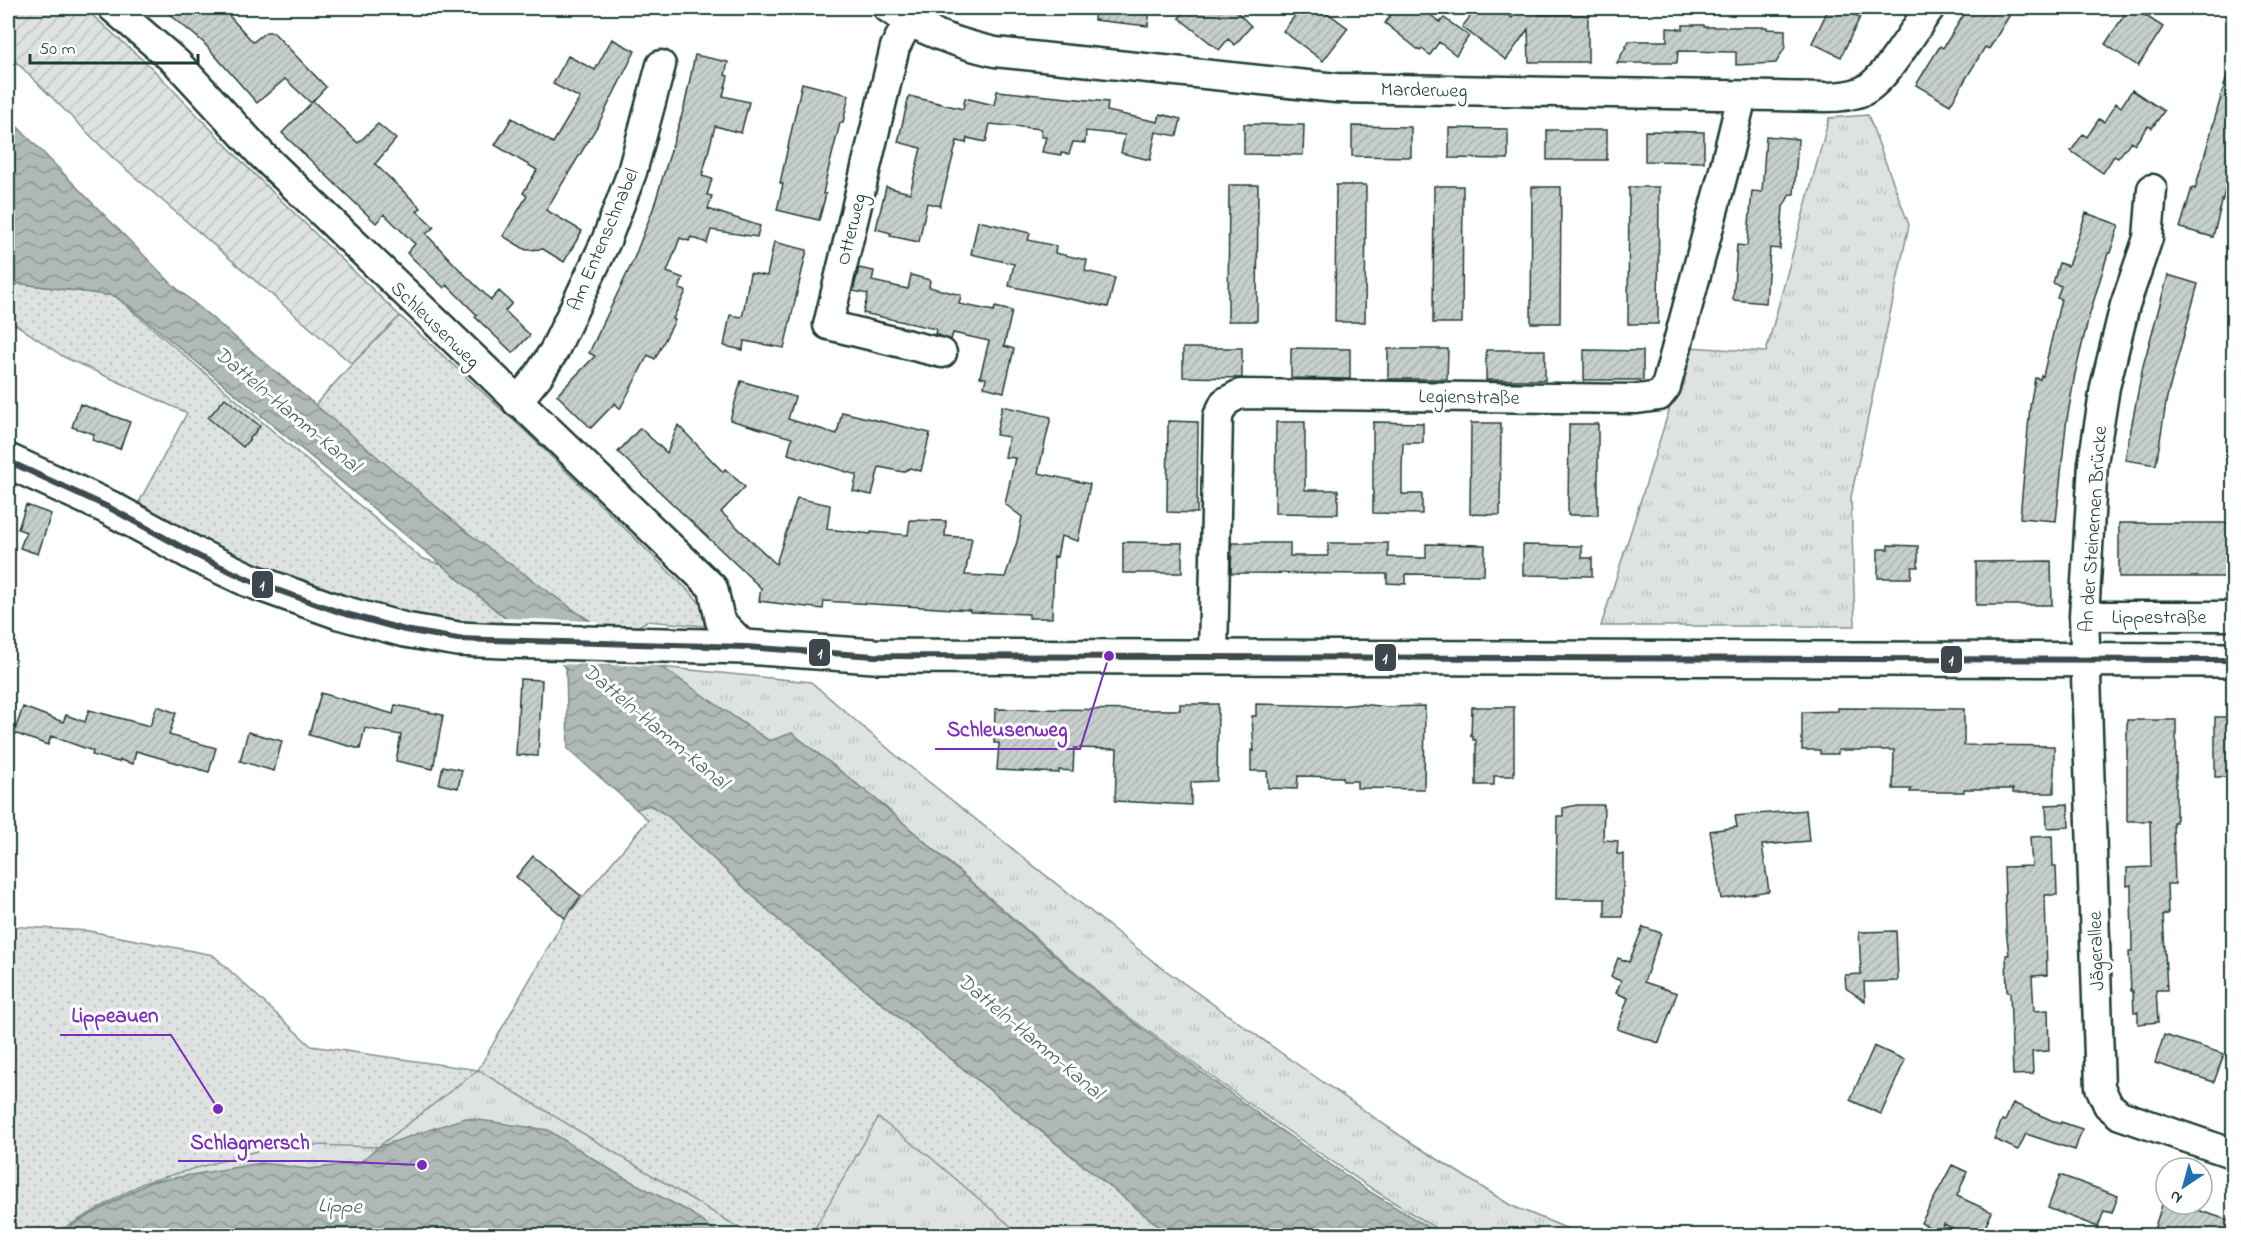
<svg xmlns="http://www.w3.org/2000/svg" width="2241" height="1243" font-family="'Indie Flower',sans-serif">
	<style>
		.grass { fill: url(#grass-dots); stroke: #7e908b; stroke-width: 1.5 }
		.park { fill: url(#park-tufts); stroke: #7e908b; stroke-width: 1.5 }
		.garden { fill: url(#garden-furrows); stroke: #7e908b; stroke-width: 1.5 }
		.water { fill: url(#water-waves); stroke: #758883; stroke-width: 1.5 }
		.pier { fill: #fff }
		.building { fill: url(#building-hatch); stroke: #1f3d34; stroke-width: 1.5 }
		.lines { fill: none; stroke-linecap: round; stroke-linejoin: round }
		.minor-casing { stroke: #1f3d34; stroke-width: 33 }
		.major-casing { stroke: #1f3d34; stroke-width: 38 }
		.minor { stroke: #fff; stroke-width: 28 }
		.major { stroke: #fff; stroke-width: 33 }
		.bus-1-casing { stroke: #fff; stroke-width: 10 }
		.bus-1 { stroke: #3d484e; stroke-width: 6 }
		.labels { text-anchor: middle; stroke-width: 6; stroke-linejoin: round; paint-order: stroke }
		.street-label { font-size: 20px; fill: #1f3d34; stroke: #fff }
		.water-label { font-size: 21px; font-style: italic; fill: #4a625b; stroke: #fff }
		.leader { fill: none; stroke: #7b2cbf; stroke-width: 2 }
		.callout-dot { fill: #7b2cbf; stroke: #fff; stroke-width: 2 }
		.callout-label { font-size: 21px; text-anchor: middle; font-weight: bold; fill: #7b2cbf; stroke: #fff; stroke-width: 6; stroke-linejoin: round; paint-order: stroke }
		.line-badge { stroke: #fff; stroke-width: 2 }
		.badge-label { font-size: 16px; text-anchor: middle; font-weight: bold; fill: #fff }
	</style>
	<defs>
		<pattern id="grass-dots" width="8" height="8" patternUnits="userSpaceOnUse" patternTransform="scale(1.5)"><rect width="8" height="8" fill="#dee3e2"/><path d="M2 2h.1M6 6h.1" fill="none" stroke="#bec4c2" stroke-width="1.8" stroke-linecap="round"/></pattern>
		<pattern id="park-tufts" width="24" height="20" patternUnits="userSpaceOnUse" patternTransform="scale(1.5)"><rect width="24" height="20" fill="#dee3e2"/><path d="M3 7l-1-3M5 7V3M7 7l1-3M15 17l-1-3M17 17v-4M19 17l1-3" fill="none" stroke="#bec4c2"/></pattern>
		<pattern id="garden-furrows" width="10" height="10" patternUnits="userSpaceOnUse" patternTransform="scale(1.5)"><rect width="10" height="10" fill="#dee3e2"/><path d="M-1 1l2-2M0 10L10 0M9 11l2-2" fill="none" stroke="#bec4c2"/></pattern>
		<pattern id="water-waves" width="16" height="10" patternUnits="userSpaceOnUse" patternTransform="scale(1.5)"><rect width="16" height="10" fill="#afbab7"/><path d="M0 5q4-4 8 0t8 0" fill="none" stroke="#8e9896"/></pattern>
		<pattern id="building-hatch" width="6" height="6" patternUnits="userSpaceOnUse" patternTransform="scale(1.5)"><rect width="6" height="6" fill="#c7cfcc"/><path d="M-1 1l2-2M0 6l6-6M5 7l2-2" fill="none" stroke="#aab3b0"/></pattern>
	</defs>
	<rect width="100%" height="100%" fill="#fff"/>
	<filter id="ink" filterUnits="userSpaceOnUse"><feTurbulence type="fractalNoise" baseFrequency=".0167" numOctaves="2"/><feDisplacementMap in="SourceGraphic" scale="12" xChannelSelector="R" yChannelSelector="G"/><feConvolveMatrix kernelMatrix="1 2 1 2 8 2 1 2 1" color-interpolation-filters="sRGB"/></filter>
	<g filter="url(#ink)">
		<path class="grass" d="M8,282L115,296L421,558L442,565L526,636L358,613L131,517L187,413L64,357L8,319Z
			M400,316L525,431L692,594L706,610L704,626L647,621L620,638C510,576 412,486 315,405L352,364Z
			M650,805L668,816L782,923L1170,1235H721L378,1147L58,1235H8V926L89,931L213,955L311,1046L478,1070L565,918L648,820L636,809Z"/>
		<path class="park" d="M1868,115L1909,225L1851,497L1855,626H1601L1689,347L1766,352L1829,118Z
			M660,667L811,682L899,758L1154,962L1294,1062L1401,1136L1510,1205L1583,1235H1446L1374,1190L1276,1123L1119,1010L877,800L792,733L770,741Z
			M478,1070L751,1235L50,1236L143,1183L282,1144L378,1147Z
			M878,1118L929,1156L1021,1235H811Z"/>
		<path class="garden" d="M8,8H84L153,69L250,170L400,316L352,364L114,159L8,54Z"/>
		<path class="water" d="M8,117L174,286L469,534L586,619L620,638L769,741L792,733L877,800L1118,1011L1275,1126L1372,1193L1441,1235L1173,1236L1159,1226L782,923L668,816L650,805L636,809L568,749L566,668L146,320L115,296L8,282Z
			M465,1118L548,1130L619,1175L688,1211L721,1235H58L79,1221L150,1182L261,1163L309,1169L359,1163L378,1147Z"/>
		<path class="pier" d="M500,618L596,621L622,636L665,666L557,664Z"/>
		<path class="building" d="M162,8H222L253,42L266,32H273L326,87L311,103L285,79L257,103L203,42Z
			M1095,8H1150L1148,26L1094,20Z
			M1188,8H1233L1251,26L1235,45L1228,39L1219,50L1179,18Z
			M1301,8H1321L1348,28L1323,61L1283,31Z
			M1396,8H1421L1440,22L1444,18L1469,36L1456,55L1439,42L1430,55L1422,49L1420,51L1385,23Z
			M1477,8H1497L1512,18L1519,8H1544L1539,15H1588V62H1529L1528,29L1506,60L1462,27Z
			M1829,8H1840L1860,17L1841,57L1812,43Z
			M1968,8H2014L1989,49L1985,47L1950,105L1916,85L1940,46L1943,48Z
			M2129,8H2134L2163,27L2138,66L2105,44Z
			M1683,25H1704V27H1767V29L1785,30V47L1776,63L1736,65V52L1678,51L1677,63H1617L1629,41H1667V28L1683,29Z
			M612,39L635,51L598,125L546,210L582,231L564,262L543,249L526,250L503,236L527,196L523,193L537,170L495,145L512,118L553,143L580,98L553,84L568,56L595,70Z
			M695,55L728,62L725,75L728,76L723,96L749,102L741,133L715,126L702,176L712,179L707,195L712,196L708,209L760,226L757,237L711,230L707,243L691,237L689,241L680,238L667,272L683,278L679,289L686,291L673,319L675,320L655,359L648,355L620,409L615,403L591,428L557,395L595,356L589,353L633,261L653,209L684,108Z
			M2228,72L2234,73V155L2213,237L2180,228L2192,188L2195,189Z
			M802,83L849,95L843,123H840L826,179L823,194H826L819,220L777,210L783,184L780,183Z
			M2132,90L2164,111L2152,128L2148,126L2135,144L2131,141L2118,158L2114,156L2103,173L2071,151L2083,134L2087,137L2099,119L2104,122L2116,103L2121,107Z
			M997,91L1108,102L1107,111L1158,122L1160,114L1181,119L1177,136L1156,132L1150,160L1121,153L1125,135L1086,131L1085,143L1073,142L1069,154L1061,153V155L1042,152L1046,137H1041V129L990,124L986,142L967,138L966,143L957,141L940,206L927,203L919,242L890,236L891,233L876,229L886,187L910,193L921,148L898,142L909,96L963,109L965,98L994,105Z
			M313,101L358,143L378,124L396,139L375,164L421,208L417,211L434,227L426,234L461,271L491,300L499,291L512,303L505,311L530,335L513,353L475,317L477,315L447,285L444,288L407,253L415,244L384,214L376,223L282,133Z
			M1244,124L1304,125L1303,155L1244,154Z
			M1352,126L1411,127V157L1352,156Z
			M1449,128L1508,129V159L1449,158Z
			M1547,130H1607V160H1547Z
			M1645,131L1704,132V162L1645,161Z
			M1766,136L1798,139L1794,194H1790L1783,207L1780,249L1770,248L1766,303L1733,300L1737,245L1747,246L1752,191L1762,192Z
			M1229,185H1258L1257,321H1228Z
			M1336,185H1366L1365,322H1335Z
			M1434,186H1463L1462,323H1433Z
			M1532,187H1561L1560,323H1531Z
			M1629,187H1659L1658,324H1628Z
			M2086,213L2119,225L2110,253H2108L2088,320L2075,374L2066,425L2056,521L2020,518L2030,406L2035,378L2040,379L2041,375L2043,376L2061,299L2057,298L2061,286L2053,283L2059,263L2068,266Z
			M978,221L1030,233L1028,240L1056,246L1055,253L1087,260L1085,271L1115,278L1108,307L1009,286L1014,264L971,254Z
			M774,242L807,250L784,348L744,341L743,350L724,346L730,315L741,317L743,314L750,273L767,276Z
			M859,268L874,271L872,281L908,289L911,275L930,280L929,287L961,295L959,304L994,311L995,307L1012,311L1004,346L1014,349L1004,392L984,387L986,378L980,377L989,341L953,333L951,340L935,334L936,329L863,313L868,294L853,291Z
			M2168,275L2198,284L2167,397L2156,465L2125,460L2143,366Z
			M1183,348H1242V378L1183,377Z
			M1291,348L1350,349V379L1291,378Z
			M1388,349H1448L1447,379H1388Z
			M1486,350H1545V380H1486Z
			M1584,350L1643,351V380H1584Z
			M741,381L795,397L788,419L837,434L842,412L930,433L921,471L910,468L903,472L879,467L872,495L853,491L857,475L788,454L792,438L730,420Z
			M225,398L260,426L243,447L208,418Z
			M80,404L130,422L120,449L92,440L94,434L72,427Z
			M1002,406L1051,417L1038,473L1090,484L1078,541L1061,536L1057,557L1054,556L1052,618H1029V614L970,612V610L824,601L823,609L759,601L761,588L618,452L640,428L667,453L678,425L723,472L725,469L745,487L721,512L776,564L797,498L830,505L827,529L871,534V532L908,535L910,520L946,521L945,536L972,538L965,575L1005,577L1017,542L1022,517L1005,504L1015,458L1005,457L1009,437L996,435Z
			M1168,421L1198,422L1197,513L1167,512Z
			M1276,422H1305V490H1338V514L1275,513Z
			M1373,422L1423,423V443H1403L1402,468V494H1422V514L1373,513Z
			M1471,423H1501L1500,515L1470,514Z
			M1569,424H1598V515H1568Z
			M26,505L51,514L38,554L20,548L26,532L18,529Z
			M2119,523H2231V577H2119Z
			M1123,542L1182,543V573H1123Z
			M1232,543H1290V556H1328V543H1388V557L1426,558V544L1485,545L1484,575L1406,574V584L1387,583V574L1231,573Z
			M1523,545L1582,546V558H1592V576L1523,575Z
			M1888,545L1918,546V567H1912L1911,578H1878V549H1888Z
			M2051,561L2052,605H1976V562Z
			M520,679L542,680L538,756L516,755Z
			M321,693L393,714L395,705L443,715L433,769L396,761L401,735L365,728L360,749L309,735Z
			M1180,704H1218L1217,781L1191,782V805L1115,801L1117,749L1074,748L1073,771L1059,770V773L997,770L999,743H994L995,709L1180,710Z
			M1256,704L1339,706L1361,704L1388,707L1425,706L1424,789L1357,788V781H1343V777L1298,776L1297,789L1268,788L1267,771H1251V750L1254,751L1252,716H1256Z
			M157,706L176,713L169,735L216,748L209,772L136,751L133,764L120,760L119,762L92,755L93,751L51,736L48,745L14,733L23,707L63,722L66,715L85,722L89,710L150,726Z
			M1472,707H1514V776H1494V785H1476V740H1473V736H1471Z
			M1838,708L1964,709V745L2054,746V793H2013V789H1964V792H1910L1911,789H1893L1894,750H1838V754H1820V750H1802V712L1838,711Z
			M2215,717H2234V777H2215Z
			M2127,720H2176V822H2173L2175,884H2167L2168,914L2163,915L2167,990H2156L2158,1022L2138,1024V1012H2134L2133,991H2131L2129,952H2132L2131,885L2127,886V868L2151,867L2150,821H2127Z
			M248,732L282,741L274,771L240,761Z
			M443,766L462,770L458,788L439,784Z
			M2068,804L2069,827L2047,828L2046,805Z
			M1577,805H1604L1603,840L1618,841L1617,854H1623V917H1605V899H1556L1557,816H1563V808Z
			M1806,810L1809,841L1762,845L1769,891L1721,899L1710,831L1737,827L1735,816Z
			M2052,836L2053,866H2056L2057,895H2045L2047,975L2032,976L2034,1011L2048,1010L2049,1051L2032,1052L2033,1074L2013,1075L2010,992H2007L2006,955H2009L2006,929L2004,867L2032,866L2030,837Z
			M533,856L581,896L565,918L516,877Z
			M1643,927L1661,933L1644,982L1677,993L1659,1043L1617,1029L1628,998L1616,993L1621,981L1611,977L1618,958L1629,962Z
			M1896,931L1898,981L1864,982L1865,1001L1846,988L1845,975L1861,974L1859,932Z
			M2164,1035L2224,1054L2214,1082L2155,1063Z
			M1874,1046L1905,1060L1881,1114L1850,1100Z
			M2013,1103L2060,1124L2061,1122L2082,1129L2075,1150L2026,1134L2018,1150L1994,1139L2002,1120L2005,1121Z
			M1952,1165L1967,1172L1957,1196L1992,1212L1981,1236H1970L1944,1224L1940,1232L1921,1223Z
			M2060,1175L2118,1196L2112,1213L2104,1211L2098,1227L2048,1208Z
			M2164,1199L2166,1204H2179L2231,1221L2226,1236H2152Z"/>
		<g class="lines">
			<g class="minor-casing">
				<path id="minor" d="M113,8L177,63L261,154L713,588L720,621L745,647
					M888,8C921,31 956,43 995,52L1336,88L1826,97C1838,97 1851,96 1863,91C1886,80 1914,29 1930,8
					M908,22L895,47L828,325L942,353
					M2152,189L2148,238L2125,305L2105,387L2093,463L2084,616L2100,1087L2108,1105L2120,1115L2234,1154
					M517,402L538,376L554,351L606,241L632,172L661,65
					M2084,616H2234
					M1213,656L1218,416L1225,402L1240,394L1637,399L1659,396L1666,387L1723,174L1742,96"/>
			</g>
			<g class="major-casing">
				<path id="major" d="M8,461L110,508L198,556L249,580L339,612L405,630L458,639L503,641L745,647L874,656C1327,657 1780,660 2234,660"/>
			</g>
			<use href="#minor" class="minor"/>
			<use href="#major" class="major"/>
			<g class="bus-1-casing">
				<path id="bus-1" d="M8,461L110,508L198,556L249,580L339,612L405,630L458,639L745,647L874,656L2234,660"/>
			</g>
			<use href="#bus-1" class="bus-1"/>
		</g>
	</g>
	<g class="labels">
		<g class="street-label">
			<text transform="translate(1424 89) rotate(1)" y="7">Marderweg</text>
			<text transform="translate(850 229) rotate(-76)" y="7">Otterweg</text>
			<text transform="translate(602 239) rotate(-67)" y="7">Am Entenschnabel</text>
			<text transform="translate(436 324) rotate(44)" y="7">Schleusenweg</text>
			<text transform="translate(1469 396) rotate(1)" y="7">Legienstraße</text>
			<text transform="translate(2092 529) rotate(-86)" y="7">An der Steinernen Brücke</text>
			<text x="2159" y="623">Lippestraße</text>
			<text transform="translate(2095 951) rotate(-92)" y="7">Jägerallee</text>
		</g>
		<g class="water-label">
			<text transform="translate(288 409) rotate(40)" y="7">Datteln-Hamm-Kanal</text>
			<text transform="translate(656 726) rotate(40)" y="7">Datteln-Hamm-Kanal</text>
			<text transform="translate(1031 1036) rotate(40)" y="7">Datteln-Hamm-Kanal</text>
			<text transform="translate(340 1205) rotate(2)" y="7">Lippe</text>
		</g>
	</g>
	<path class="leader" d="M1109 656L1080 749H935M218 1109L171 1035H60M422 1165L322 1161H178"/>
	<g class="callout-dot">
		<circle cx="1109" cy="656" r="6"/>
		<circle cx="218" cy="1109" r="6"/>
		<circle cx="422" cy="1165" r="6"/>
	</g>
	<g class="callout-label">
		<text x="1007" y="736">Schleusenweg</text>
		<text x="115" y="1022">Lippeauen</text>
		<text x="250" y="1149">Schlagmersch</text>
	</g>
	<g class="line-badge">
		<rect x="251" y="570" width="23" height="29" rx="6" fill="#3d484e"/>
		<rect x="808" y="638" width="23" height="29" rx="6" fill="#3d484e"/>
		<rect x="1374" y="643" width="23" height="29" rx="6" fill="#3d484e"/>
		<rect x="1940" y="645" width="23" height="29" rx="6" fill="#3d484e"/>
	</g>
	<g class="badge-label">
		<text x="262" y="590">1</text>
		<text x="820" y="658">1</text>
		<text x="1385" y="663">1</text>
		<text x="1951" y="665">1</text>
	</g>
	<rect width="2241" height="1243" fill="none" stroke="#fff" stroke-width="30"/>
	<rect x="15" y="15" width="2211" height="1213" fill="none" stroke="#1f3d34" stroke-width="2" filter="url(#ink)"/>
	<g transform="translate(2184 1186) rotate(216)"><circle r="28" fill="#ffffff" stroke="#a5b1ae" stroke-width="1.5"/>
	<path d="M0-4.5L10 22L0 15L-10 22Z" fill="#1f6fb2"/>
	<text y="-9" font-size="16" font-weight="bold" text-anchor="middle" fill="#1f3d34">N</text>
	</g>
	<path d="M30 54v9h168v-9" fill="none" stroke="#1f3d34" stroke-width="3"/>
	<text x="39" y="54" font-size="18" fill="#1f3d34" stroke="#ffffff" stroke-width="4.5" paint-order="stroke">50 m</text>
</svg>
